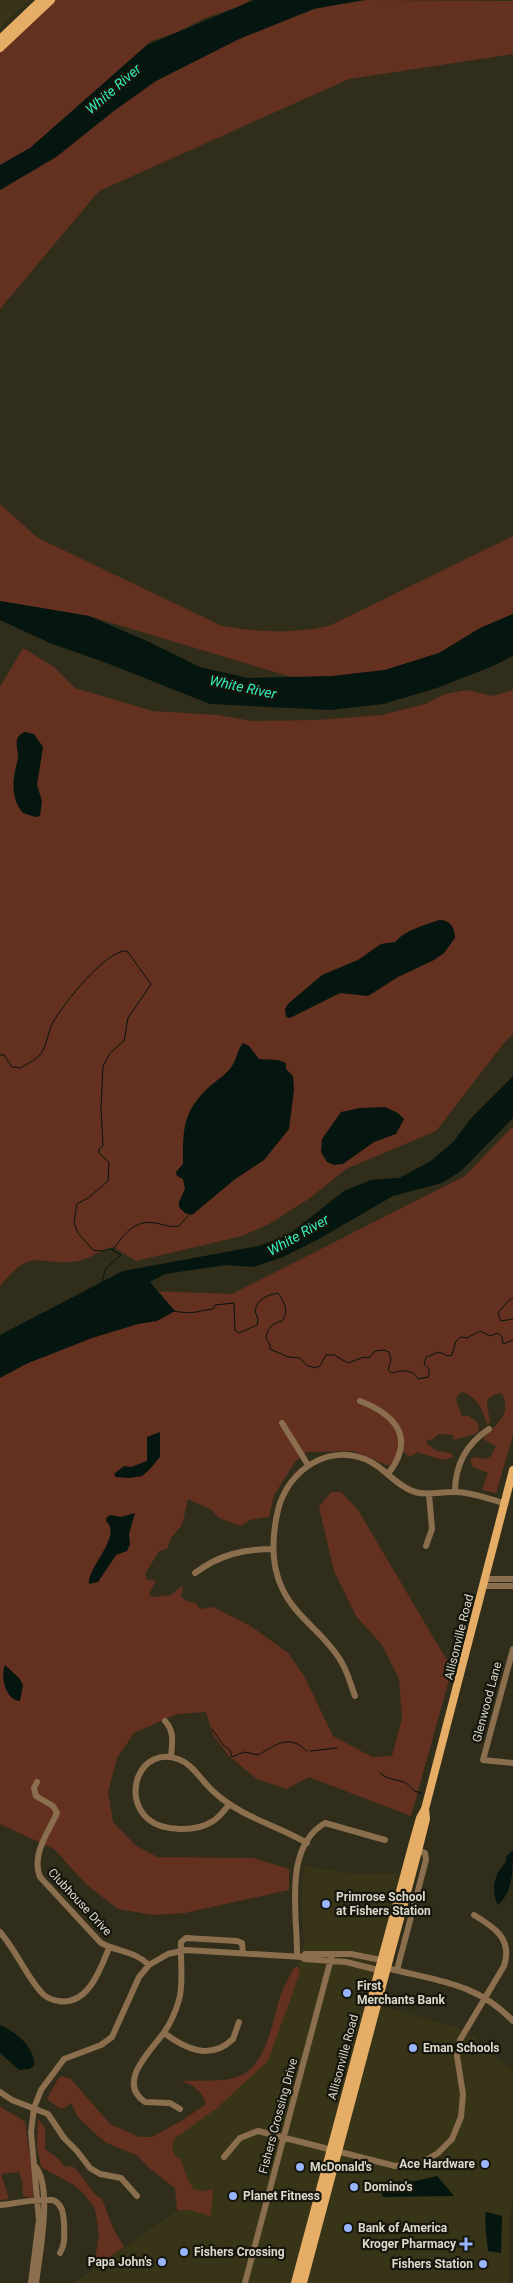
<svg xmlns="http://www.w3.org/2000/svg" width="513" height="2283" font-family="Roboto,sans-serif">
	<style>
		.built { fill: #373418 }
		.green { fill: #643020 }
		.water { fill: #05150f }
		.lines { fill: none; stroke-linecap: round; stroke-linejoin: round }
		.stream { stroke: #05150f; stroke-width: 1 }
		.minor { stroke: #8a6e4d; stroke-width: 6 }
		.major { stroke: #e6ad67; stroke-width: 8 }
		.poi-dot { fill: #99b5fd; stroke: #17160d; stroke-width: 2 }
		.labels { text-anchor: middle; stroke-width: 4.5; stroke-linejoin: round; paint-order: stroke }
		.street-label { font-size: 12px; fill: #dad9cc; stroke: #17160d }
		.poi-label { font-size: 12px; font-weight: bold; fill: #dad9cc; stroke: #17160d; text-anchor: start }
		.water-label { font-size: 14px; font-style: italic; fill: #33eebc; stroke: #17160d }
	</style>
	<rect width="100%" height="100%" fill="#302e1a"/>
	<path class="built" d="M0,0H29L0,28Z
		M304,1866L355,1874L395,1873L402,1875L294,2283H73L177,2211L174,2180L155,2145L261,2062L304,1946L301,1907Z
		M380,2006L457,2027L475,2038L513,2071V2197L509,2222V2283H307Z"/>
	<path class="green" d="M50,0H250L241,6L205,18L178,32L151,41L59,124L30,148L0,165V48Z
		M368,0L513,1V54L349,79L99,191L0,309V190L56,157L115,110L158,79L239,39L318,8Z
		M0,504L38,538L222,626C257,632 293,634 329,626L513,536V614L488,625L439,653L385,670L333,676L295,678L89,616L0,601Z
		M23,648L54,667L75,688L153,711L217,715L252,721L318,720L382,715L425,704L445,694L467,690L493,696L513,690V1034L504,1043L436,1131L346,1169L310,1198L269,1224L242,1236L136,1261L114,1247C101,1249 90,1259 78,1261C38,1268 34,1244 0,1286V687Z
		M513,1126V1435L496,1493L482,1490L488,1473L473,1467L470,1459L475,1457L486,1459L491,1456L496,1446L483,1439C494,1425 513,1416 502,1393L496,1394L488,1399L487,1405L490,1421L487,1425C483,1410 478,1397 462,1392L458,1395L456,1400L462,1416H469L478,1423L479,1430L476,1434L453,1440V1435L439,1434L433,1439L427,1440V1444L437,1451L451,1453L453,1457L443,1460L417,1452L410,1457L403,1451L389,1466L353,1451L307,1452L295,1462L274,1495L269,1517L250,1520L240,1526L219,1518L212,1510L188,1499L182,1525L171,1538L167,1549L159,1551L145,1574L147,1580L156,1581L149,1594L152,1597L171,1595L183,1585L181,1596L186,1601L196,1603L200,1609L213,1607L249,1625L288,1653L304,1676L333,1736L372,1757L392,1756L402,1718L399,1679L382,1645L356,1616L334,1571L319,1507L331,1492H341L358,1510L452,1669L411,1816L309,1777L286,1789L257,1779L229,1756L213,1735L206,1712L177,1714L134,1733L117,1758L108,1792L113,1822L135,1845L157,1857L253,1858L289,1869V1890L185,1913L153,1915L118,1909L86,1884L54,1849L0,1824V1371L150,1291L232,1294L465,1176Z
		M297,1966L300,1971L298,1978L268,2061L217,2108L174,2139L172,2148L174,2154L181,2160L187,2178L194,2190L203,2191L213,2189L211,2216L190,2210H177L175,2188L149,2168L138,2156L107,2143L99,2137L78,2117L71,2103L65,2108H59L47,2099L58,2079L62,2076L71,2079L110,2124L139,2137H152L183,2120L206,2104C202,2090 193,2085 181,2081C200,2080 224,2083 242,2075C266,2064 273,2020 280,1997C283,1987 289,1978 293,1969Z
		M0,2106C8,2113 17,2115 25,2122L34,2187L33,2198L23,2196L22,2181L19,2172L1,2174L9,2199L0,2200Z
		M38,2119L45,2128V2149L59,2159L65,2167L72,2166C84,2175 89,2192 102,2199L113,2228L124,2247L94,2268L99,2234L95,2209L85,2195L74,2185L41,2167L37,2147Z"/>
	<path class="water" d="M254,0H363L313,9L239,39L156,81L115,110L56,157L0,190V165L30,148L147,45Z
		M0,601L89,616L147,641L200,667L248,678L333,676L385,670L439,653L480,628L513,614V656L493,666L437,688L383,704L330,710L210,704L112,665L50,643L0,620Z
		M25,732L34,734L43,747L37,785L42,801L40,816L35,817L23,813C13,801 12,787 15,771C16,766 18,761 18,755C17,745 13,737 25,732Z
		M439,920C450,920 455,927 455,938L444,953L434,960L398,977L368,996L340,993L290,1018L286,1017L285,1009L288,1004L322,975L358,960L381,944L395,942C405,930 425,925 439,920Z
		M243,1043L249,1046L259,1059L278,1060L286,1063V1069L293,1076L294,1090L289,1129L264,1160L234,1180L192,1215L185,1213L179,1207V1202L185,1189L183,1179L177,1176L176,1172L183,1164C183,1131 182,1112 209,1087C216,1081 227,1074 232,1066C237,1059 237,1050 243,1043Z
		M513,1076V1118L461,1171L442,1183L393,1196L317,1240L283,1257L253,1267L226,1265L165,1274L150,1282L175,1311L157,1321L138,1324L92,1338L26,1364L0,1378V1335L123,1271L259,1246L288,1235L344,1191L371,1180L399,1178L431,1161L453,1142L473,1116Z
		M385,1107L398,1113L404,1119L396,1134L374,1142L343,1164L334,1165L327,1162L321,1152L322,1139L341,1112L360,1108Z
		M160,1432V1457L150,1469L142,1476L129,1478L116,1477L114,1474L124,1466L131,1467L147,1461V1437Z
		M135,1513L129,1534L130,1544L127,1551L116,1555L98,1582L89,1584C87,1567 123,1536 106,1521L107,1517L111,1515L121,1517Z
		M5,1665L19,1678L23,1685L20,1701C5,1700 0,1675 5,1665Z
		M513,1850C513,1872 513,1891 498,1905C490,1891 495,1872 506,1862V1857Z
		M0,2025C16,2031 36,2049 34,2066L29,2069L19,2070L0,2053Z
		M437,2176L454,2196L383,2197L381,2192L383,2182L415,2181Z
		M486,2212L502,2216L501,2253L488,2251C487,2237 484,2226 486,2212Z"/>
	<g class="lines">
		<path class="stream" d="M0,1055H4L12,1067L21,1068C26,1064 36,1060 40,1055C47,1046 48,1031 53,1022C63,1005 106,949 127,951L151,984L128,1018L124,1041L111,1052L103,1066L101,1108L103,1146L99,1149V1153L109,1162L108,1181L88,1198L77,1204L74,1222L78,1233L93,1250L101,1251L111,1249L121,1255L106,1268L102,1281
			M113,1250C123,1235 135,1219 155,1223C163,1224 170,1228 179,1226L189,1215
			M513,1298L507,1302L498,1313L501,1321L513,1319
			M174,1311C195,1315 195,1311 213,1309L215,1305L234,1303L235,1330L239,1333L257,1325L258,1319L255,1311C258,1298 268,1295 278,1293C285,1303 289,1311 282,1321C271,1324 268,1327 266,1338L270,1345V1349L288,1357L300,1358L306,1365L315,1368L320,1366L326,1355H334L348,1363L364,1357L369,1358L375,1351L384,1350L389,1352L391,1360L388,1370L392,1373C401,1370 413,1369 418,1379L428,1377C431,1371 428,1367 424,1364L426,1357L439,1352L448,1356L452,1355L456,1341L461,1337L467,1338L480,1331L490,1336L498,1333L502,1337L503,1344L513,1340
			M212,1729L224,1746L230,1750L232,1757L244,1752L258,1755C276,1745 288,1733 307,1751
			M310,1751L337,1748
			M380,1773C393,1784 404,1776 414,1791L422,1793"/>
		<path class="minor" d="M360,1401C396,1415 416,1438 388,1474
			M282,1423L308,1465
			M455,1492C455,1464 466,1444 489,1429
			M426,1546L432,1529L429,1494
			M195,1573C219,1555 243,1549 273,1549
			M486,1579H513
			M484,1586H513
			M513,1649L483,1760L513,1763
			M355,1696C350,1683 347,1669 339,1658C323,1632 295,1617 282,1588C270,1563 272,1536 278,1510C288,1469 331,1441 371,1462C386,1470 398,1487 415,1492C429,1496 442,1491 456,1492C472,1492 488,1499 504,1503
			M165,1721C175,1732 172,1743 171,1757
			M37,1782L34,1788L36,1796L53,1806L57,1813C48,1833 31,1855 40,1877L101,1943C118,1952 135,1951 149,1965
			M229,1805C224,1810 220,1817 213,1821C197,1832 163,1832 148,1819C121,1795 141,1746 178,1759C193,1764 202,1782 214,1792C241,1817 276,1825 307,1843
			M0,1932C16,1950 25,1974 41,1992C45,1997 52,2000 58,2001C88,2006 100,1970 109,1948
			M297,1956C298,1916 282,1848 325,1823L385,1840
			M302,1957L305,1954H351L381,1960
			M383,1967C434,1981 475,1981 513,2021
			M397,1970L426,1860L425,1853L418,1851
			M164,2033C186,2049 210,2061 233,2039L239,2022
			M0,2092L12,2100L48,2114L64,2138L77,2151L90,2168L100,2174L121,2178L137,2196
			M180,2109L170,2103L145,2102C115,2082 153,2049 165,2031C171,2022 176,2010 179,2000C184,1982 180,1961 181,1942L186,1938L237,1941L242,1943L243,1953
			M224,2157L240,2138L258,2131L395,2166L421,2163L438,2153L452,2139L461,2117L463,2094L457,2056L460,2040L504,1966C513,1939 494,1927 474,1915
			M34,2165C54,2184 39,2257 36,2283
			M0,2205C12,2204 46,2197 55,2201C63,2206 63,2214 64,2222C64,2233 66,2243 60,2253
			M31,2283L39,2220L31,2132L34,2108L41,2090L64,2059L101,2045L112,2037L139,1977L149,1965L168,1954L186,1950L302,1957L304,1959L346,1962L378,1970
			M245,2283L332,1955"/>
		<path class="major" d="M0,39L41,0
			M0,48L51,0
			M295,2283L414,1839L420,1818L425,1809L513,1470
			M303,2283L418,1851L426,1819L425,1809"/>
	</g>
	<g class="poi-dot">
		<circle cx="326" cy="1904" r="5"/>
		<circle cx="347" cy="1993" r="5"/>
		<circle cx="413" cy="2048" r="5"/>
		<circle cx="485" cy="2164" r="5"/>
		<circle cx="300" cy="2167" r="5"/>
		<circle cx="354" cy="2187" r="5"/>
		<circle cx="233" cy="2196" r="5"/>
		<circle cx="348" cy="2228" r="5"/>
		<path d="M463.5 2236.5h5v5h5v5h-5v5h-5v-5h-5v-5h5z"/>
		<circle cx="184" cy="2252" r="5"/>
		<circle cx="162" cy="2262" r="5"/>
		<circle cx="483" cy="2264" r="5"/>
	</g>
	<g class="labels">
		<g class="street-label">
			<text transform="translate(459 1637) rotate(-76)" y="4">Allisonville Road</text>
			<text transform="translate(487 1702) rotate(-75)" y="4">Glenwood Lane</text>
			<text transform="translate(80 1902) rotate(47)" y="4">Clubhouse Drive</text>
			<text transform="translate(343 2057) rotate(-75)" y="4">Allisonville Road</text>
			<text transform="translate(278 2116) rotate(-75)" y="4">Fishers Crossing Drive</text>
		</g>
		<g class="poi-label">
			<text x="336" y="1901">Primrose School<tspan x="336" dy="14">at Fishers Station</tspan></text>
			<text x="357" y="1990">First<tspan x="357" dy="14">Merchants Bank</tspan></text>
			<text x="423" y="2052">Eman Schools</text>
			<text x="475" y="2168" text-anchor="end">Ace Hardware</text>
			<text x="310" y="2171">McDonald's</text>
			<text x="364" y="2191">Domino's</text>
			<text x="243" y="2200">Planet Fitness</text>
			<text x="358" y="2232">Bank of America</text>
			<text x="456" y="2248" text-anchor="end">Kroger Pharmacy</text>
			<text x="194" y="2256">Fishers Crossing</text>
			<text x="152" y="2266" text-anchor="end">Papa John's</text>
			<text x="473" y="2268" text-anchor="end">Fishers Station</text>
		</g>
		<g class="water-label">
			<text transform="translate(113 89) rotate(-41)" y="5">White River</text>
			<text transform="translate(243 687) rotate(12)" y="5">White River</text>
			<text transform="translate(298 1235) rotate(-30)" y="5">White River</text>
		</g>
	</g>
</svg>
